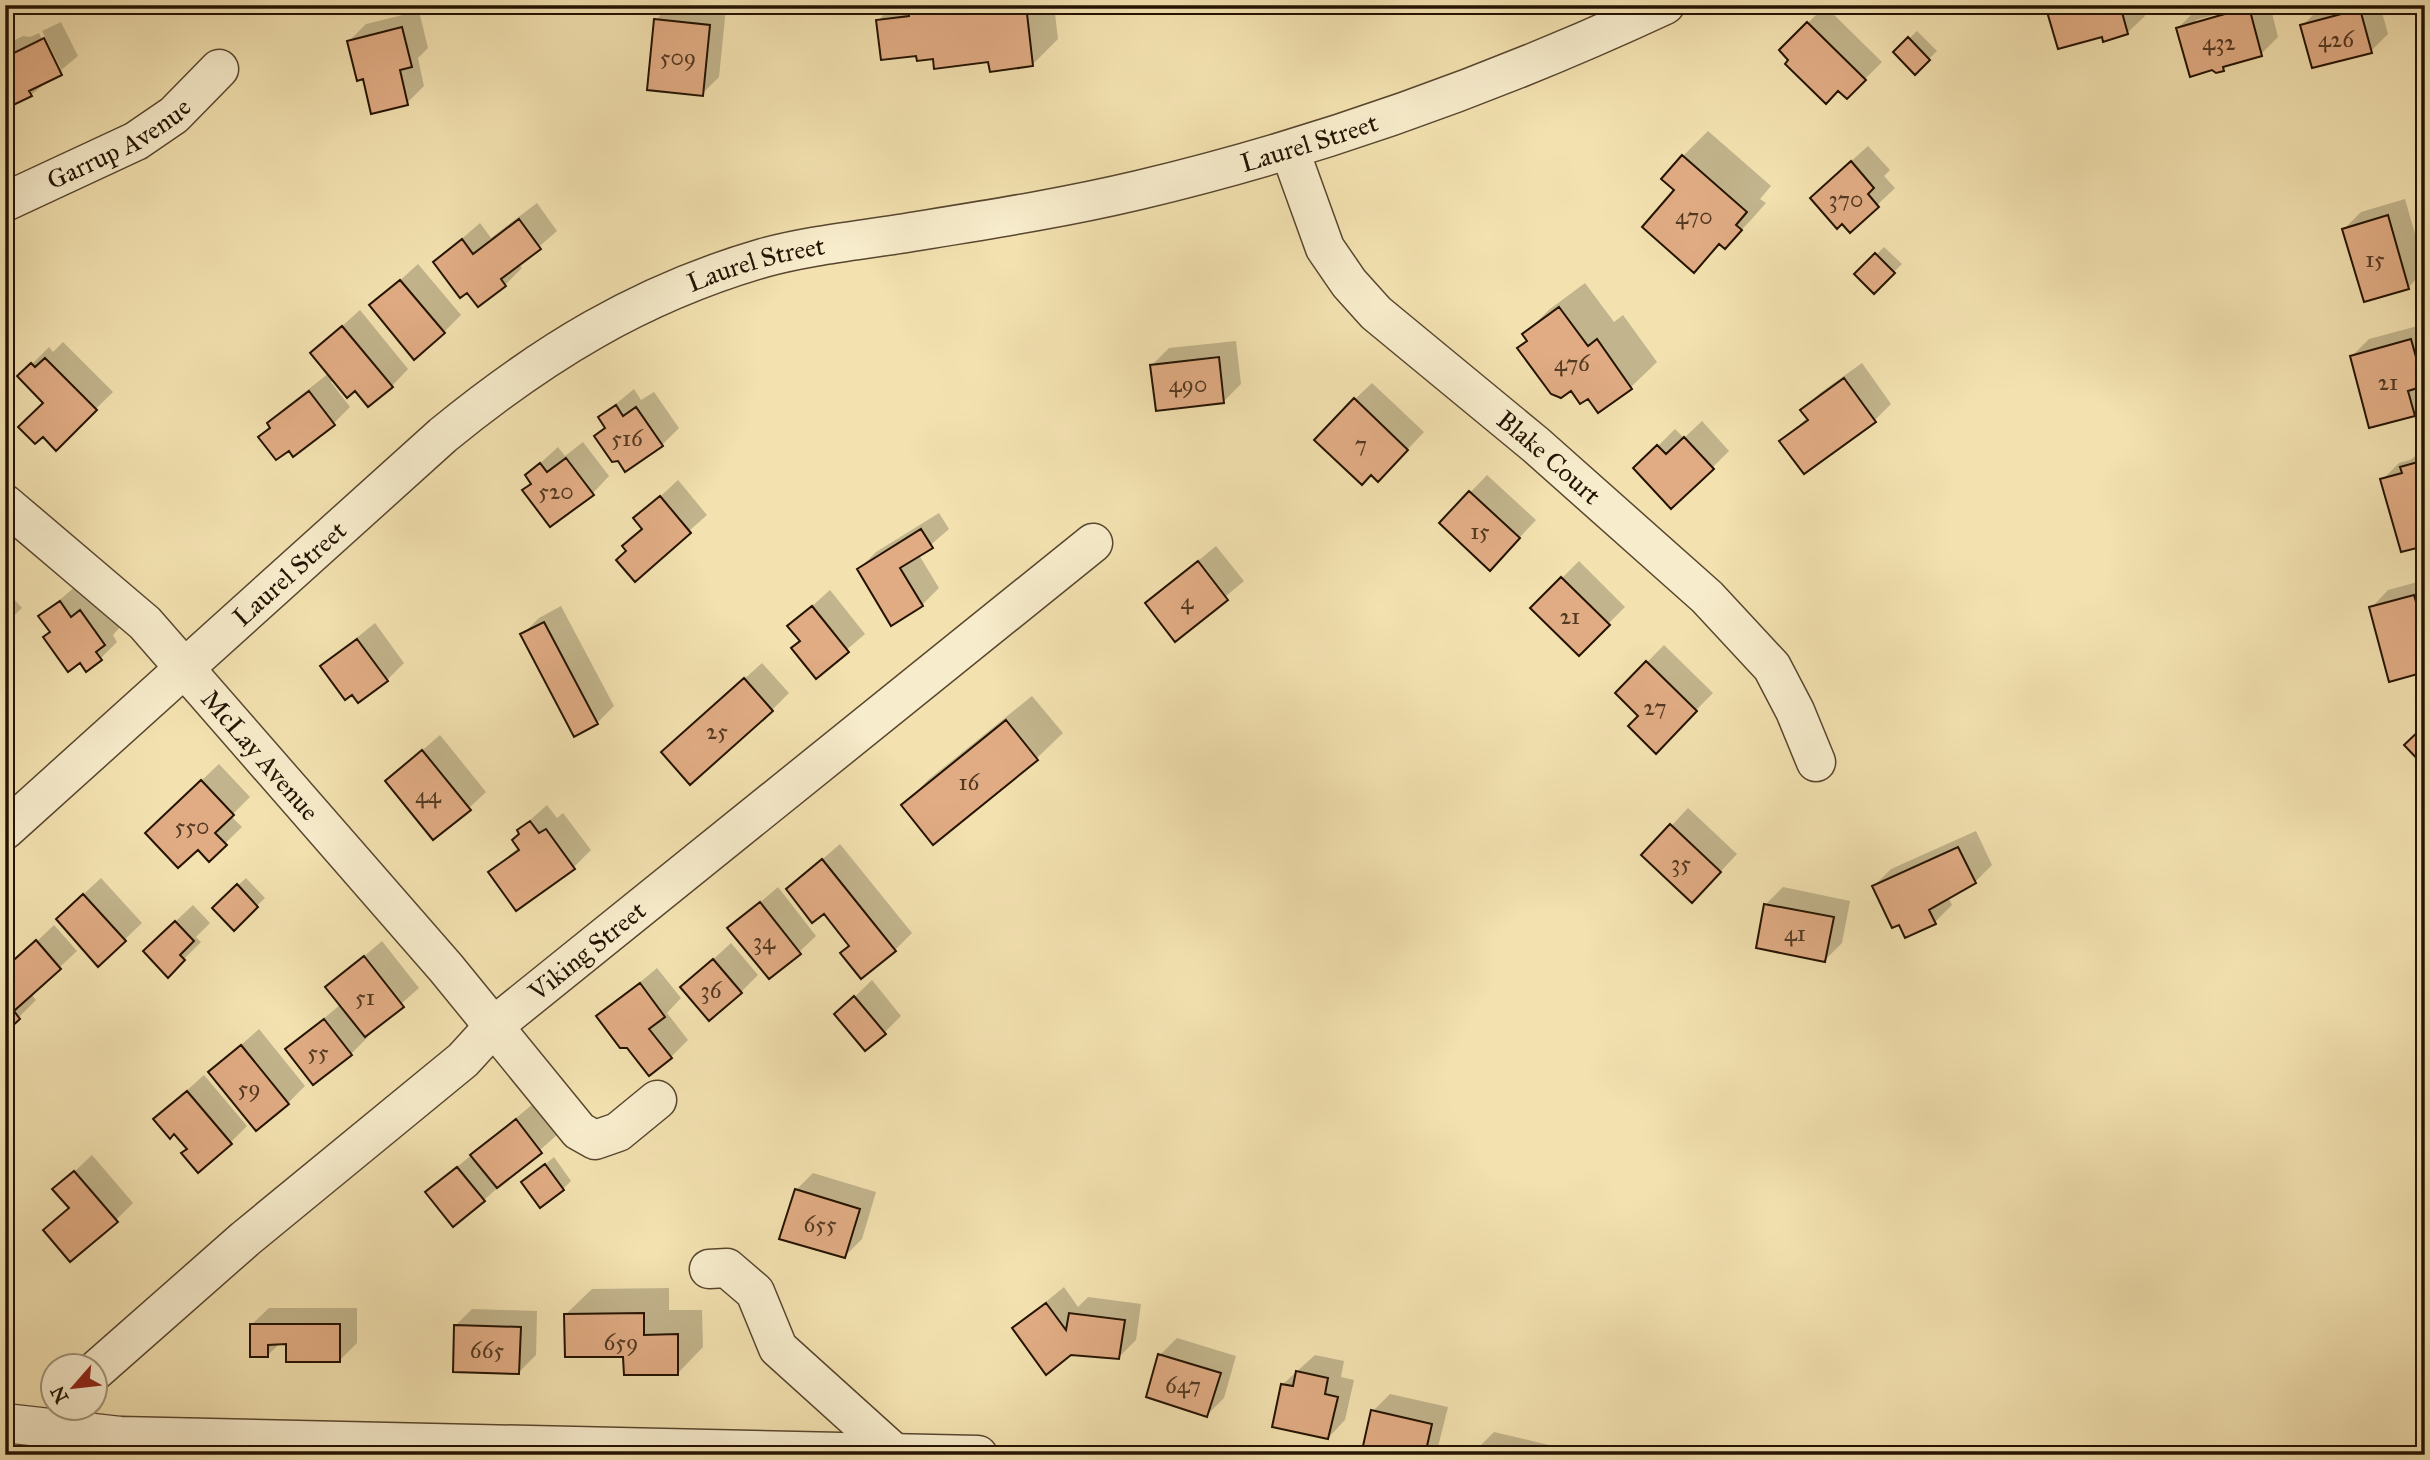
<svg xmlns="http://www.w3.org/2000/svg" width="2430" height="1460" font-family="'IM FELL Great Primer',serif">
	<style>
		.shadow { fill: #0003 }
		.building { fill: #e1ac84; stroke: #241302; stroke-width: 2 }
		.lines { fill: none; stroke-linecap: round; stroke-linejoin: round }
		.minor-casing { stroke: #58462e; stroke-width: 41 }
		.minor { stroke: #f7eccc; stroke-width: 38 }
		.labels { text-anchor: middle; stroke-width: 7; stroke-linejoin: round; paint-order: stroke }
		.number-label { font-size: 23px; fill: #533922 }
		.street-label { font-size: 26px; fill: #241302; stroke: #f7eccc }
	</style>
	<rect width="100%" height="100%" fill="#f3e1b0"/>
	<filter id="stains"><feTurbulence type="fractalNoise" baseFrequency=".00286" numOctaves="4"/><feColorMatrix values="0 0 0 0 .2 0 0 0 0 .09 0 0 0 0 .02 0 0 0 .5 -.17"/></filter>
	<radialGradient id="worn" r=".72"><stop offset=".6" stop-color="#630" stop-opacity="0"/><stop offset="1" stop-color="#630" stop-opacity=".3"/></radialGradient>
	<path class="shadow" d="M670,5L726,8L719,77L702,94L656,20Z
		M893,5H1054L1058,39L1033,64L918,54L878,21Z
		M2047,5H2141L2145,16L2127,33L2103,35Z
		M2216,5H2249L2196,20V24L2257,5H2270L2278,37L2261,54L2230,63L2223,69L2178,28L2195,11Z
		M2332,5H2380L2388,34L2371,51L2302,26L2319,9Z
		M1825,6L1882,62L1847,97L1781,50Z
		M419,11L428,48L418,58L424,86L407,103L364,77L349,41L366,24Z
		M61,22L78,56L31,95L5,107V45L23,36L30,37L39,33L57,69H61L42,31Z
		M1917,31L1937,51L1915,72L1895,52Z
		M1708,131L1771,186L1760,199L1766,203L1750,221L1725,247L1721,243L1694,270L1683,156Z
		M1868,146L1890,170L1884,176L1895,188L1850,231L1829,181Z
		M2405,199L2425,269L2408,288L2344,229L2361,212Z
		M537,203L557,231L519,264L522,268L505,285L467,290L435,262L480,223L491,238Z
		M1884,247L1902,264L1874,292L1857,274Z
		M418,264L461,315L444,332L372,306Z
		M1585,283L1614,322L1623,315L1657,362L1631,387L1599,411L1588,396L1571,389L1520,348L1528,340L1524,334L1550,309Z
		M360,310L408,369L392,386L355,389L334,380L331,382L350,407L333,424L289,448L260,437L286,407L329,373L312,353Z
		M2425,324V404L2414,414L2352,356L2369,339Z
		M1236,341L1241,384L1223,402L1152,365L1169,348Z
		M63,342L113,392L56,448L45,402L20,376L49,347L53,352Z
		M1862,363L1891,404L1874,421L1782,441L1808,417L1803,410L1820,393Z
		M1372,383L1424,432L1395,463L1355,399Z
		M634,389L641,400L654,392L679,428L662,445L597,436L606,426L600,417Z
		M1702,421L1729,451L1712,468L1652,452L1675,429L1684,438Z
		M583,442L609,476L593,493L533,482L527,475L558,447L565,456Z
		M2425,449V544L2382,480L2399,463L2410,460Z
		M1487,475L1536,520L1507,551L1441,523Z
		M678,480L707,515L635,579L628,550L643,528L636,519Z
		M939,513L949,529L919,555L939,588L922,605L859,569L876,552Z
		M1216,546L1244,581L1175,639L1147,603Z
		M1579,561L1625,607L1579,653L1532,608Z
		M2425,580V671L2371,608L2388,590Z
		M77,585L88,601L98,594L121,626L113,635L117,642L100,659L51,631L41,616Z
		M5,589L22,608L5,624Z
		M830,590L865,634L816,676L801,640L790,626Z
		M561,606L614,706L597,723L522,635L539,618Z
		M375,623L404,663L387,680L322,666Z
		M1664,645L1713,693L1656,751L1641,716L1617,693Z
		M762,663L789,693L772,710L663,752Z
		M1032,696L1063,733L1037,758L933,843L903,805L928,780Z
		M440,735L486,792L469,808L387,781Z
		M219,764L250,797L231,816L242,827L209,859L164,816Z
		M547,805L557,818L563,813L591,850L574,867L517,909L490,872L519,847V830Z
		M1688,808L1737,854L1709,884L1644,855Z
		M1976,831L1992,865L1975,882L1948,897L1952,905L1935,922L1874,886L1891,869Z
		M840,844L912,933L895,950L851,945L824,911L788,889Z
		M101,878L142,923L98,965L75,902Z
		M246,878L265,898L234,928L214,908Z
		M778,887L816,936L799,952L730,928Z
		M1783,887L1850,901L1842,943L1825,960L1766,904Z
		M193,905L210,923L196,937L201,942L168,975L162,934Z
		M54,925L77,951L31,994L36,1000L7,1029L5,972Z
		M382,941L419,988L366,1035L368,1037L351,1054L288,1049L341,1004L328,987Z
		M731,943L758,975L741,992L683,987Z
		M657,968L681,998L667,1013L688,1040L671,1057L628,1046L599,1017Z
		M872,980L901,1016L884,1033L837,1014Z
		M259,1029L305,1086L288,1103L210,1072Z
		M204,1075L247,1126L230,1143L188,1148L175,1132L155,1119Z
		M534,1103L558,1134L484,1200L427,1192Z
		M92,1155L133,1203L116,1220L46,1230L70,1207L55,1190Z
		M554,1157L571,1181L563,1189L524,1182Z
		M813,1173L876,1192L862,1239L845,1256L796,1190Z
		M5,1272L15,1276L5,1300Z
		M1064,1287L1078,1307L1088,1297L1141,1304L1136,1340L1119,1357L1014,1328Z
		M669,1288V1310H702L703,1347L678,1373L625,1355L566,1314L592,1289Z
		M269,1308H357V1343L340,1360L288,1343H280L267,1356L251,1325Z
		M472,1309L537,1311L536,1355L519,1372L455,1326Z
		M1177,1338L1236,1356L1224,1398L1207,1415L1160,1355Z
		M1315,1355L1344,1361L1341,1377L1354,1380L1345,1420L1328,1438L1283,1384Z
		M1390,1394L1448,1407L1436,1455H1362L1373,1411Z
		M1494,1432L1549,1445L1546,1455H1476L1477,1449Z"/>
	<path class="building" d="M908,5H938L939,13L991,5H1026L1033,66L990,72L988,62L934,69L933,59L917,61L916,56L881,60L876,20L909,16Z
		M2045,5H2120L2128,34L2103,42L2102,37L2058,49Z
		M2249,7L2262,56L2223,67L2224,71L2216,73L2212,70L2190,77L2176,28Z
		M2360,9L2372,53L2312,68L2300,25Z
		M654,19L710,25L703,96L647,90Z
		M1807,22L1866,80L1847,99L1838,91L1826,104L1785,64L1788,60L1779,50Z
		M402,27L412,67L400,70L408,105L371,114L363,79L357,81L347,41Z
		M1908,37L1930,60L1915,75L1893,52Z
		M44,38L62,75L29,91L32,96L5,109V52L12,54Z
		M1682,155L1747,212L1736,225L1742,230L1725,249L1719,244L1694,273L1642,227L1674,190L1661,179Z
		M1851,161L1874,188L1868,194L1879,207L1850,233L1842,224L1837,229L1810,198Z
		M2388,215L2409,289L2364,302L2342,229Z
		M519,219L541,249L501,279L506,286L478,307L467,293L460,298L433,262L462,239L473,254Z
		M1875,253L1895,273L1874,294L1854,274Z
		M400,280L445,333L414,360L369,305Z
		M1559,307L1588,346L1597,339L1632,389L1598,413L1588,399L1580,404L1571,391L1561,398L1551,394L1517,348L1527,341L1522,334Z
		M342,326L393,387L368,407L355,391L347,398L310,353Z
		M2411,339L2424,386L2408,391L2415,416L2369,428L2350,356Z
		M1219,357L1224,403L1156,411L1150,365Z
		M45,358L97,410L56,451L43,437L35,444L18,427L43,403L17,376L31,363L35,367Z
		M1844,378L1876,422L1804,474L1779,441L1808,420L1800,410Z
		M309,391L335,425L293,457L289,451L276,460L258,437L270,428L267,423Z
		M1354,398L1408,450L1378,482L1371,475L1362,485L1314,440Z
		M616,405L623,416L636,407L663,446L625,472L618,461L612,462L594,436L605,428L598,417Z
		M1684,437L1714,469L1671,509L1633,468L1657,445L1666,454Z
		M566,458L594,495L550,527L522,490L531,484L525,475L540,463L547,472Z
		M2425,460V546L2401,552L2380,479L2402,473L2400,467Z
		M1469,491L1520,538L1490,571L1439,523Z
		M660,496L691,533L635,582L616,560L626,551L622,546L642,529L633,518Z
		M921,529L933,548L900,568L923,606L891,626L857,569Z
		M1198,561L1228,600L1175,642L1145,603Z
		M1561,577L1610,625L1579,656L1530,608Z
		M2414,595L2425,633V672L2389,682L2369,607Z
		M60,601L71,617L80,610L105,645L96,652L102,660L86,672L80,663L68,672L43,637L50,632L38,616Z
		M812,606L849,652L816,679L791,648L800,641L787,626Z
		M544,622L598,724L574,737L520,634Z
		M357,639L388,681L358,703L352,695L345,700L320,666Z
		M1646,661L1697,711L1656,754L1628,726L1638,716L1615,693Z
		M744,678L773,711L690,785L661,752Z
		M1006,720L1038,760L933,845L901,805Z
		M2425,725V767L2404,745Z
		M422,750L471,810L433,840L385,781Z
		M201,780L234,815L215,833L227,845L209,862L198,850L178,868L145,833Z
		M530,821L539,833L546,829L575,869L516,911L488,872L519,850L512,840L519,834L517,830Z
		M1670,824L1721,872L1692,903L1641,855Z
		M1958,847L1976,883L1929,910L1936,924L1905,938L1899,925L1892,928L1872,886Z
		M822,859L896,951L861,979L840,953L849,946L824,914L812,923L786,889Z
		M237,884L258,907L234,931L212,908Z
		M83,894L126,941L98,967L56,919Z
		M760,902L801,954L769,979L727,928Z
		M1764,904L1834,917L1825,962L1756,948Z
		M175,921L194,941L180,955L185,960L168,978L143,951Z
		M36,940L61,969L14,1011L20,1019L7,1031L5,988L14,981L5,968Z
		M364,956L404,1007L365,1037L325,987Z
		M713,959L742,993L709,1021L680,987Z
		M640,983L665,1017L649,1029L672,1058L649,1076L627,1048H620L596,1016Z
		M854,996L886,1034L865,1051L834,1014Z
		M324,1019L352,1055L313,1085L285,1049Z
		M241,1045L289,1104L256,1131L208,1072Z
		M187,1091L232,1144L198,1173L181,1153L187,1149L174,1134L170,1139L153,1119Z
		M516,1119L542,1153L497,1188L470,1155Z
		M545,1164L564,1190L540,1208L521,1182Z
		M457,1167L485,1201L453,1227L425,1192Z
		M74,1171L118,1222L70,1262L43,1230L69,1208L52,1189Z
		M795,1189L860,1209L845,1258L779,1239Z
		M1046,1303L1066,1330L1069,1313L1125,1320L1119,1359L1071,1355L1046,1375L1012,1328Z
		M644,1313V1335L678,1334V1375H624L623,1357H565L564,1314Z
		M250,1324H340V1362H286V1344L268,1345V1357H250Z
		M454,1325L521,1327L519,1374L453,1372Z
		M1158,1354L1221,1373L1207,1417L1146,1397Z
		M1296,1371L1328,1378L1325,1394L1338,1397L1328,1439L1272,1427L1281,1384L1293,1386Z
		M1371,1410L1432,1424L1425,1455H1361Z
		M1476,1448L1504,1455H1474Z"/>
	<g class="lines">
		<g class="minor-casing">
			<g id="minor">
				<path id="s1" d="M1290,151L1325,248L1349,283L1376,313L1536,445L1707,597L1772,667L1795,711L1816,762"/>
				<path id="s2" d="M5,202L136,141L174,115L219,69"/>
				<path id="s3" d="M5,504L145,623L446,968L579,1131L595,1140L618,1132L657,1100"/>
				<path id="s4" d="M5,830L443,435C542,354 639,294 763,258C807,246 854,241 899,234C979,221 1059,209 1139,190C1321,147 1495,84 1665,5"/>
				<path d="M709,1269L727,1268L755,1292L778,1348L892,1451"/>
				<path id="s5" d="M94,1372L245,1239L463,1060L495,1025L1093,543"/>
				<path d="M5,1423L120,1436L978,1455"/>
			</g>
		</g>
		<use href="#minor" class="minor"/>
	</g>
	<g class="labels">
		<g class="number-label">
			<text x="2336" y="47">426</text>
			<text x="2219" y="50">432</text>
			<text x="678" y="65">509</text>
			<text x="1846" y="207">370</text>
			<text x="1694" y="224">470</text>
			<text x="2375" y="267">15</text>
			<text x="1572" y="371">476</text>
			<text x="2388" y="390">21</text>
			<text x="1188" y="392">490</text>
			<text x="627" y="446">516</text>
			<text x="1361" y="452">7</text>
			<text x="556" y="499">520</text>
			<text x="1480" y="539">15</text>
			<text x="1187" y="609">4</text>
			<text x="1570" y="624">21</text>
			<text x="1655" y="715">27</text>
			<text x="717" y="739">25</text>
			<text x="969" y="790">16</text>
			<text x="428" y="803">44</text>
			<text x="192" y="834">550</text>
			<text x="1681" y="871">35</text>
			<text x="1795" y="941">41</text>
			<text x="764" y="949">34</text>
			<text x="711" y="998">36</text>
			<text x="365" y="1005">51</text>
			<text x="318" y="1060">55</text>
			<text x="249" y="1096">59</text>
			<text x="820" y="1232">655</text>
			<text x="621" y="1350">659</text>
			<text x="487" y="1358">665</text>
			<text x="1183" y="1393">647</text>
		</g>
		<g class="street-label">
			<text dy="9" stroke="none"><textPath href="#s2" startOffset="128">Garrup Avenue</textPath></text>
			<text dy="9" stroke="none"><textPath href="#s4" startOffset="1517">Laurel Street</textPath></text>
			<text dy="9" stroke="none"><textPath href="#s4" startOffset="950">Laurel Street</textPath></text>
			<text dy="9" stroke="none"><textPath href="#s1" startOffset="411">Blake Court</textPath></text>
			<text dy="9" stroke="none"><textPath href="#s4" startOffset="383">Laurel Street</textPath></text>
			<text dy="9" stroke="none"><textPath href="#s3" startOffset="359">McLay Avenue</textPath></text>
			<text dy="9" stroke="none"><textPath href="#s5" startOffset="649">Viking Street</textPath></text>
		</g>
	</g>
	<rect width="2430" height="1460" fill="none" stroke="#f3e1b0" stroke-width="28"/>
	<rect x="7" y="7" width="2416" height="1446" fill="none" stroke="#241302" stroke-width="3.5"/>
	<rect x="14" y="14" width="2402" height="1432" fill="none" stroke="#241302" stroke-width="2"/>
	<g transform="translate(74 1387) rotate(242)"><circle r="33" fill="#f7eccc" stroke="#a3957b" stroke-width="2"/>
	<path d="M0-5L12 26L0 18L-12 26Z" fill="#8f2418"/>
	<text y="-10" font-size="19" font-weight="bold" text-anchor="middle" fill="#241302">N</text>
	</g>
	<rect width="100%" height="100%" filter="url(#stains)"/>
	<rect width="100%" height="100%" fill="url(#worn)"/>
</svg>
